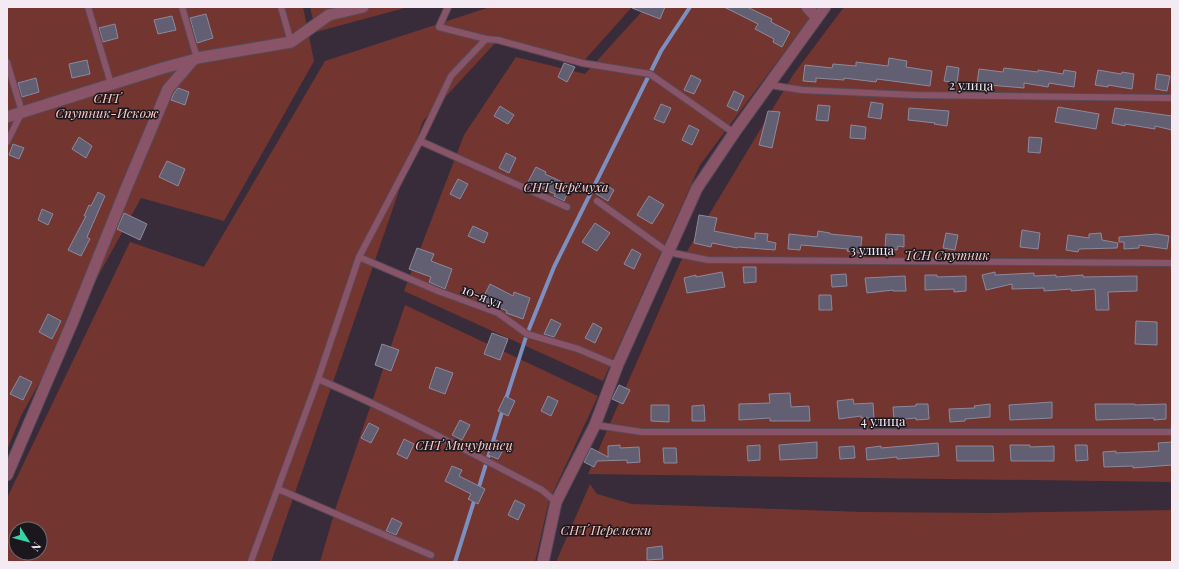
<svg xmlns="http://www.w3.org/2000/svg" width="1179" height="569" font-family="'Playfair Display',serif">
	<style>
		.green { fill: #733530; fill-rule: evenodd }
		.lines { fill: none; stroke-linecap: round; stroke-linejoin: round }
		.stream { stroke: #7b90c0; stroke-width: 4 }
		.building { fill: #635f73; stroke: #8c899d }
		.service-casing { stroke: #574a58; stroke-width: 8 }
		.minor-casing { stroke: #574a58; stroke-width: 13 }
		.service { stroke: #8a5468; stroke-width: 6 }
		.minor { stroke: #8a5468; stroke-width: 11 }
		.labels { text-anchor: middle; stroke-width: 3; stroke-linejoin: round; paint-order: stroke }
		.street-label { font-size: 13px; fill: #f3eaf4; stroke: #1c161d }
		.park-label { font-size: 13px; font-style: italic; fill: #fccbc5; stroke: #1c161d }
	</style>
	<rect width="100%" height="100%" fill="#392c3a"/>
	<path class="green" d="M7,7H303L314,61L224,221L141,198L21,416L7,450Z
		M310,7H408L316,32Z
		M490,7H632L582,63L498,40L423,121L271,562H7V498L130,242L204,267L325,61ZM16,529H40V553H16Z
		M646,7H818L700,165L603,381L404,291L464,135L516,57L585,74Z
		M844,7H1172V482L588,474L680,263L793,75Z
		M405,305L598,396L549,501L535,562H320L336,507Z
		M590,484L597,494L632,504L862,512L993,513L1172,510V562H556Z"/>
	<g class="lines">
		<path class="stream" d="M505,402L527,334L554,267L661,51L690,7
			M478,490L503,409
			M455,562L475,498"/>
	</g>
	<path class="building" d="M632,7H665L660,19L632,8Z
		M724,7H747L772,19L771,22L790,32L782,47L773,42L774,39L755,29L758,24Z
		M206,14L213,38L197,43L190,18Z
		M172,16L176,30L158,34L154,20Z
		M115,24L118,38L103,42L99,28Z
		M889,58L907,61L906,67L932,71L930,86L877,79L876,82L844,78V80L816,78V82L803,81L805,65L832,68L833,64L856,66V62L888,66Z
		M87,60L90,74L72,78L69,64Z
		M564,63L575,67L567,82L558,77Z
		M947,66L959,68L957,83L944,81Z
		M1004,68L1038,72V70L1063,74L1064,70L1076,72L1074,87L1049,83L1048,87L1024,83V88L977,84L979,69L1003,72Z
		M1098,70L1121,74L1122,72L1134,74L1132,89L1108,85V87L1095,85Z
		M1157,74L1170,76L1167,91L1155,89Z
		M691,75L701,80L694,94L684,90Z
		M36,78L39,92L22,97L18,83Z
		M178,88L189,92L185,105L171,100L174,93Z
		M734,91L744,96L737,111L727,106Z
		M871,102L883,104L881,119L868,117Z
		M661,104L671,108L664,123L654,119Z
		M818,105L830,106L828,121L816,120Z
		M500,106L514,115L508,124L494,116Z
		M1058,107L1099,114L1096,129L1055,122Z
		M909,108L949,111L947,126L934,124L935,123L908,120Z
		M1115,108L1172,116V130L1155,126V129L1125,124V126L1112,123Z
		M768,111L780,112L772,148L759,145Z
		M689,125L699,130L692,145L682,140Z
		M851,125L866,127L865,139L850,138Z
		M79,137L92,146L86,158L72,149Z
		M1029,137L1042,138L1040,153L1028,152Z
		M13,144L24,148L19,159L9,155Z
		M506,153L516,158L509,173L499,168Z
		M167,161L185,169L178,186L159,177Z
		M536,167L546,172L545,174L571,186L564,201L554,196L555,194L528,182Z
		M458,179L468,184L460,199L450,194Z
		M601,182L614,190L608,201L595,193Z
		M98,192L105,196L87,237L90,239L81,256L68,250L86,216H84L89,205L91,206Z
		M649,196L664,205L652,224L637,215Z
		M42,209L53,214L48,225L38,220Z
		M124,213L147,224L140,240L117,229Z
		M699,215L717,218L714,231L755,239V233L768,234L767,241L776,243L775,250L738,247L737,248L712,243L711,247L694,243Z
		M595,223L610,233L597,251L582,242Z
		M473,226L488,233L484,243L468,236Z
		M1022,230L1040,233L1038,249L1020,247Z
		M818,231L830,233V234L862,237L860,253L847,251L848,249L801,245L800,250L788,249L789,234L817,237Z
		M946,233L958,235L955,250L943,248Z
		M1101,233L1102,240L1118,243L1117,248L1079,249L1078,252L1066,250L1068,235L1089,238V234Z
		M886,234L904,235V247L898,246L897,250L885,249Z
		M1157,234L1169,236L1167,249L1139,245V248L1124,249V242H1119V237Z
		M417,248L434,254L431,261L452,269L445,289L429,282L431,277L409,269Z
		M632,249L641,254L634,269L624,264Z
		M743,267H756V282L744,283Z
		M722,272L725,287L687,293L684,278L696,275V277Z
		M995,272V275L1034,273V276L1056,275V277L1083,275V277L1137,276V291L1108,292L1109,310H1096L1095,289L1071,291V289L1044,291V288L1012,289V284L986,290L982,275Z
		M846,274L847,286L832,287L831,275Z
		M925,275H937V277L966,276V291L954,292V289L925,290Z
		M905,276L906,291H893V290L867,293L865,278Z
		M490,284L513,296L514,292L530,298L523,319L506,313L507,311L482,300Z
		M819,295H831L832,310H819Z
		M48,314L61,321L52,339L39,332Z
		M551,319L561,324L554,337L544,334Z
		M1136,321L1157,322V345L1135,344Z
		M593,323L602,328L595,343L585,338Z
		M492,333L508,339L500,360L484,354Z
		M382,344L399,350L391,371L375,365Z
		M436,367L453,373L445,394L429,388Z
		M20,376L32,382L23,400L10,394Z
		M619,385L630,390L623,404L612,399Z
		M790,393L791,407L809,406L810,421H770V418L739,420V404L770,403L769,394Z
		M505,396L515,401L508,416L498,411Z
		M548,396L558,401L551,416L541,411Z
		M853,399L854,404L873,403L874,418H861V416L839,419L837,401Z
		M1052,402V418L1010,420L1009,405Z
		M916,404H928L929,419L916,420V418L894,420L893,407L916,406Z
		M990,404V417L965,419V421L950,422L949,409L975,408L974,406Z
		M1095,404H1135V405L1166,404V419L1154,420V418L1096,420Z
		M651,405H669V422L651,421Z
		M704,405L705,421H692V406Z
		M460,420L470,425L462,440L452,435Z
		M369,423L379,428L371,443L361,438Z
		M404,439L414,444L407,459L397,454Z
		M496,440L506,445L498,459L488,455Z
		M817,442V458L780,460L779,445Z
		M1172,442V465L1133,468V466L1104,467L1103,452L1116,451V453L1159,451L1158,443Z
		M938,443L939,456L897,459V457L867,460L866,448L881,446V448Z
		M620,445V448L639,447L640,462L627,463V460L597,461L594,467L584,462L591,448L608,457V446Z
		M760,445V460L748,461L747,446Z
		M1010,445H1030V447L1054,446V461H1011Z
		M1075,445H1087L1088,460L1076,461Z
		M854,446L855,458L840,459L839,447Z
		M956,446H993L994,461H957Z
		M663,448H676L677,463H664Z
		M452,466L462,470L459,476L485,489L478,504L468,499L471,494L445,481Z
		M515,500L525,505L518,520L508,515Z
		M392,518L402,523L396,535L386,531Z
		M662,546L663,559L647,560V548Z"/>
	<g class="lines">
		<g class="service-casing">
			<path id="service" d="M88,7L111,84
				M182,7L197,58
				M281,7L291,42
				M448,7L439,27L486,39L498,40L582,63L650,74L734,133
				M7,62L22,112L7,142
				M770,85L802,90L915,95L1172,98
				M420,141L567,207
				M597,201L668,252L708,260L1172,263
				M359,257L438,291L498,313L527,334L578,349L611,363L618,364
				M318,379C395,412 468,451 542,490L556,502
				M595,425L642,432H1172
				M278,489L431,555
				M252,562L251,561L318,379L359,257L420,141L451,76L486,39"/>
		</g>
		<g class="minor-casing">
			<path id="minor" d="M807,7L817,18L825,7
				M7,117L163,68L193,60L197,58L291,42L329,15L363,7
				M7,475L72,323L125,191L168,89L193,60
				M543,562L556,502L595,425L618,364L697,188L734,133L817,18"/>
		</g>
		<use href="#service" class="service"/>
		<use href="#minor" class="minor"/>
	</g>
	<g class="labels">
		<g class="street-label">
			<text transform="translate(971 85) rotate(1)" y="5">2 улица</text>
			<text x="872" y="255">3 улица</text>
			<text transform="translate(482 296) rotate(22)" y="5">10-я ул</text>
			<text x="883" y="426">4 улица</text>
		</g>
		<g class="park-label">
			<text x="107" y="103">СНТ<tspan x="107" dy="15">Спутник-Искож</tspan></text>
			<text x="566" y="192">СНТ Черёмуха</text>
			<text x="947" y="260">ТСН Спутник</text>
			<text x="464" y="450">СНТ Мичуринец</text>
			<text x="606" y="535">СНТ Перелески</text>
		</g>
	</g>
	<rect width="1179" height="569" fill="none" stroke="#f3eaf4" stroke-width="16"/>
	<g transform="translate(28 541) rotate(126)"><circle r="19" fill="#1c161d" stroke="#726b73"/>
	<path d="M0-3L7 15L0 10L-7 15Z" fill="#36d4a7"/>
	<text y="-6" font-size="11" font-weight="bold" text-anchor="middle" fill="#f3eaf4">N</text>
	</g>
</svg>
